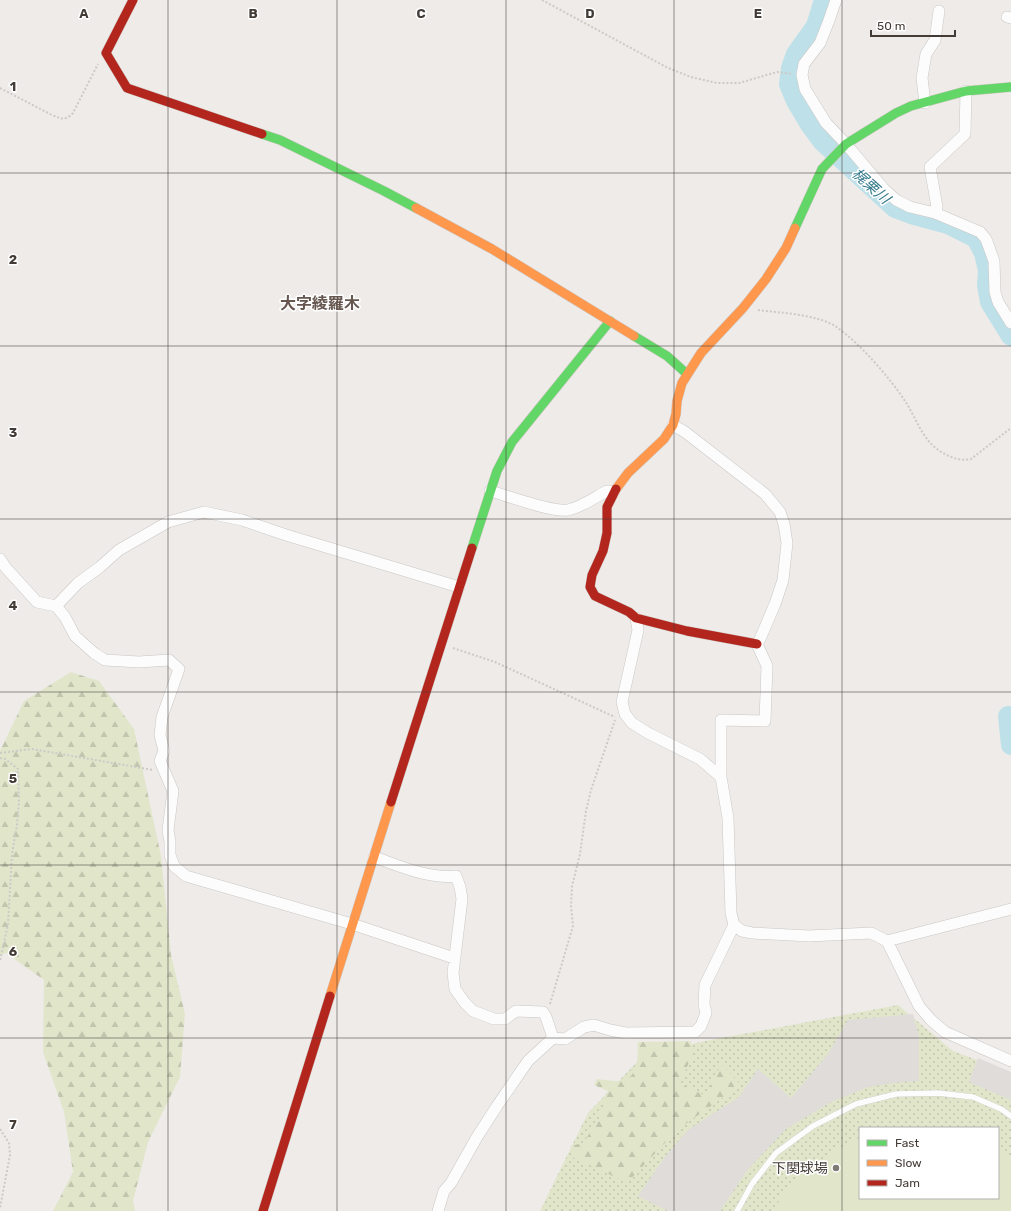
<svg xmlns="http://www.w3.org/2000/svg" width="1011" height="1211" font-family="Rubik,'Noto Sans JP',sans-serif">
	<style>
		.grass { fill: url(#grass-dots); fill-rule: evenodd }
		.forest { fill: url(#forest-firs) }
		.pitch { fill: #e1e6cb }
		.parking { fill: #dfdcda }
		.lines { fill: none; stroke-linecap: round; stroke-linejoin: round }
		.river { stroke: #bee0e8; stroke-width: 20 }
		.lane-casing { stroke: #cac7c5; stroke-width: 6 }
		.street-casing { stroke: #cac7c5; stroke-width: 12 }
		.fast-casing { stroke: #cec8c2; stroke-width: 10 }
		.slow-casing { stroke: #cec8c2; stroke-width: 10 }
		.jam-casing { stroke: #cec8c2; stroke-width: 10 }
		.path { stroke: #cccac7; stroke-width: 2; stroke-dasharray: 2 2; stroke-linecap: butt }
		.lane { stroke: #fcfcfc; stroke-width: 5.5 }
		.street { stroke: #fcfcfc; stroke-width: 11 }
		.fast { stroke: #63d668; stroke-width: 9 }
		.slow { stroke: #ff974d; stroke-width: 9 }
		.jam { stroke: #b3261e; stroke-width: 9 }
		.grid { fill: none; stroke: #433b36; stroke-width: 1; stroke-opacity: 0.55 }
		.poi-dot { fill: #7f7975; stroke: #fff; stroke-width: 1.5 }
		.labels { text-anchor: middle; stroke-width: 3; stroke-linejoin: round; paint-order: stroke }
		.poi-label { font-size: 14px; fill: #433b36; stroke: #fff; text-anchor: end }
		.water-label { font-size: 15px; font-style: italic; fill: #367b8c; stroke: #fff }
		.quarter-label { font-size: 16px; font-weight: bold; fill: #65574f; stroke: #fff }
		.grid-label { font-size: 13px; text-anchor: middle; font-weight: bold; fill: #433b36; stroke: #fff; stroke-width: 3; stroke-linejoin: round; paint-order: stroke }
	</style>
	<defs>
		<pattern id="grass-dots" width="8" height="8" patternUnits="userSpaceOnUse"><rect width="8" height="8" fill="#e1e6cb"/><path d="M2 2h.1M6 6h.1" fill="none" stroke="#c2c6af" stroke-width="1.8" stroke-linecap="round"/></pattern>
		<pattern id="forest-firs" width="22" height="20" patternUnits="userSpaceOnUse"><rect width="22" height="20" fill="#e1e6cb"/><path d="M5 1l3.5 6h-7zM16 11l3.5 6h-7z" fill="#c2c6af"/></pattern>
	</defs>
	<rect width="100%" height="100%" fill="#eeebe9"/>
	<path class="grass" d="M898,1005L953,1051L1011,1073V1211H540L588,1113L642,1057L700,1042ZM860,1128H998V1198H860Z"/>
	<path class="forest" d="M71,672L99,681L134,729L161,856L171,955L185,1014L180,1077L148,1142L133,1201L135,1211H53L73,1172L64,1112L43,1052L44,980L6,953L0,955V751L24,701Z
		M691,1041L692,1057L679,1083L706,1096L721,1064L739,1083L728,1094L677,1130L627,1183L588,1164L575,1160L570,1146L583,1143L598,1121L608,1091L594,1085L597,1079L625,1082C640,1070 637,1059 638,1042Z"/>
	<path class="pitch" d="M860,1138V1198H998V1149L1011,1160V1211H774C777,1206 779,1199 783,1195C800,1174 835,1147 860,1138Z"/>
	<path class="parking" d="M913,1014L919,1036V1081L900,1082L868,1087L831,1102L786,1129L748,1169L720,1211H668L638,1196L665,1157L688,1130L739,1097L758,1069L791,1098L828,1054L848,1020Z
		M978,1058L1011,1072V1100L969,1082Z"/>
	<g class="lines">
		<path class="river" d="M824,0L816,26L796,54L791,68L789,84L796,101L809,123L823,142L895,208L911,214L948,224L976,238L984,253L988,270L987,285L990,302L1011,336
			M1011,716H1008L1011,745"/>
		<g class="lane-casing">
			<path id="lane" d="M737,1211L752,1184L776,1153L813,1126L856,1104L896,1094L938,1093L973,1097L1001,1109L1011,1116"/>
		</g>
		<g class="street-casing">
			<path id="street" d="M836,0L828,23L820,43L804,64L802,75L805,89L826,123L846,144L884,189L896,200L910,207L935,213L980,232L986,239L994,261L995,292L998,302L1011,323
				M1007,17L1011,18
				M925,103L922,78L926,54L935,40L939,11
				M935,213L937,207L930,167L965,134L966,91
				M490,491C509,496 550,512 568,510C582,507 595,497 607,491L614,492
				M0,559L6,568L37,602L56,606L65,617L75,636L94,653L105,660L139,662L169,660L179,669L162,717L160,735L164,751L160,761L173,791L168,830L170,842V855L174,866L186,876L352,924L454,958
				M56,606L78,583L100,567L119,550L168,522L204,512L242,520L286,535L459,587
				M636,618L638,630L622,702L625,714L632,723L648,733L700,759L721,777
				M374,857C400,866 428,879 456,876L460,887L462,899L453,973L455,989L465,1003L473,1011L494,1019H505L516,1011L543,1012L546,1017L553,1038
				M734,925L742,931L752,933L809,936L871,933L887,941L919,1006L931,1020L945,1032L1011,1061
				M887,941L1011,909
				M553,1038L565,1039L584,1027L594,1025L610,1030L626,1033L695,1032L701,1026L706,1013L704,1004L705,985L734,925L731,913L728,818L721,777V720L765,721L767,666L757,644L760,639L775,604L783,580L787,543L784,524L780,512L765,494L685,432L673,425
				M438,1211L444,1191L451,1183L477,1137L497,1106L528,1061L553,1038"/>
		</g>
		<g class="fast-casing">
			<path id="fast" d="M262,134L280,140L384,191L416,208
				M795,228L822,169L846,144L896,113L911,106L966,91L1011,87
				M634,336L667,356L687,374
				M472,548L497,471L512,442L610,321"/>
		</g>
		<g class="slow-casing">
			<path id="slow" d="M416,208L492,249L634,336
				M616,489L628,473L664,439L673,425L676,414L677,401L682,383L701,353L743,308L766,279L786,248L795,228
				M330,996L391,802"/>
		</g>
		<g class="jam-casing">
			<path id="jam" d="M133,0L106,53L127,88L262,134
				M616,489L607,507V533L603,551L592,575L590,587L595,596L629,612L636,618L687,631L757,644
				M391,802L472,548
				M263,1211L330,996"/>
		</g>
		<path class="path" d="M542,0L668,68L691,77L717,83H739L777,72L792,74
			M0,88L52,115C62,119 65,121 73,113L98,64
			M758,310C781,313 815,314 835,326C860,343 891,379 907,404C916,419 923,439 937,449C946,456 960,462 971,459L1011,428
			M453,648L495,662L615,717
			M0,753L32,749L153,770
			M0,758L5,759L18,769L19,800L17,825L12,854L8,924L0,961
			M550,1004L573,926L571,906L572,886L580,854L586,811L591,790L615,720
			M0,1129L9,1143L10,1155L0,1208"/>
		<use href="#lane" class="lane"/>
		<use href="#street" class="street"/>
		<use href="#fast" class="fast"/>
		<use href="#slow" class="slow"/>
		<use href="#jam" class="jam"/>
	</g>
	<path class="grid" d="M168,0V1211M337,0V1211M506,0V1211M674,0V1211M842,0V1211M0,173H1011M0,346H1011M0,519H1011M0,692H1011M0,865H1011M0,1038H1011"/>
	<circle class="poi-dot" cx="836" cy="1168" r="4"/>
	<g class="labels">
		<g class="poi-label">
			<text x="828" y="1173">下関球場</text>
		</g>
		<g class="water-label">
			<text transform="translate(871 186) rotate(42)" y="5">梶栗川</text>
		</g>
		<g class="quarter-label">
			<text x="320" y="309">大字綾羅木</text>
		</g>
	</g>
	<g class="grid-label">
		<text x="84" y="18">A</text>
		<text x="253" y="18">B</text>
		<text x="421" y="18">C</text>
		<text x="590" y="18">D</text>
		<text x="758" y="18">E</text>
		<text x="13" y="91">1</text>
		<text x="13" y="264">2</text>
		<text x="13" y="437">3</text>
		<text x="13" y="610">4</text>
		<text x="13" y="783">5</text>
		<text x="13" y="956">6</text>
		<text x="13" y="1129">7</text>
	</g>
	<rect x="859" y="1127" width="140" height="72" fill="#ffffff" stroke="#b4b1af"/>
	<rect x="867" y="1140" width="20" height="6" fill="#63d668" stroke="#b4b1af"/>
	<text x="895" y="1147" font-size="12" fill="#433b36">Fast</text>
	<rect x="867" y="1160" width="20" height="6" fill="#ff974d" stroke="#b4b1af"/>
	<text x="895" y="1167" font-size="12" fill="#433b36">Slow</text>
	<rect x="867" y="1180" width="20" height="6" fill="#b3261e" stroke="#b4b1af"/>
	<text x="895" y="1187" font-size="12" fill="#433b36">Jam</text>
	<path d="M871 30v6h84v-6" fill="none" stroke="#433b36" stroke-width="2"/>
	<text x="877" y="30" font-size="12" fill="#433b36" stroke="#ffffff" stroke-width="3" paint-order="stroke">50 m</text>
</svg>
